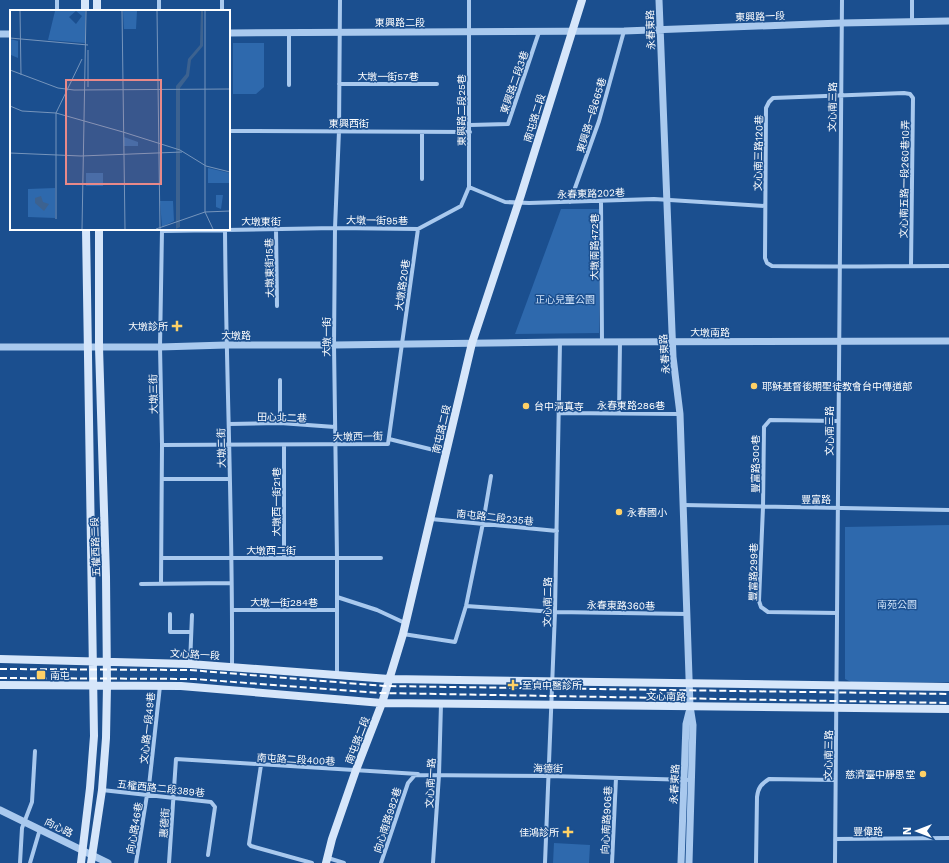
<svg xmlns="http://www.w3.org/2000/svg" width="949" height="863" font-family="'Work Sans','Noto Sans TC',sans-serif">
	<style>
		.green { fill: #2e69ad }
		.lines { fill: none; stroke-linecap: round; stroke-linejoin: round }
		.minor { stroke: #a9c9ee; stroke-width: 4 }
		.tertiary { stroke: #a9c9ee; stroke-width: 7 }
		.secondary { stroke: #d6e6fa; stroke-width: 8 }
		.rail { stroke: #fff; stroke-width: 2; stroke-dasharray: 7 3; stroke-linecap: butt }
		.poi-dot { fill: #ffd166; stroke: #1b4f8f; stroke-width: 1.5 }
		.labels { text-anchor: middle; stroke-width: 3; stroke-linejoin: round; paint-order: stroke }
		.street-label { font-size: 10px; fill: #fff; stroke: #1b4f8f }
		.park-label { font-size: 10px; fill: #cfe3fa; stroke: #1b4f8f }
		.poi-label { font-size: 10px; fill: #fff; stroke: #1b4f8f; text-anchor: start }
		.inset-road { fill: none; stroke: #7695bc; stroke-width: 1 }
		.view { fill: #e88989; fill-opacity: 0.15; stroke: #e88989; stroke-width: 2 }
		.inset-edge { fill: none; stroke: #fff; stroke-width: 2 }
	</style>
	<rect width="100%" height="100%" fill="#1b4f8f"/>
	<path class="green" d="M233,43H264V87L256,94H233Z
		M561,209H599V333L515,334Z
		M949,525V682L853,683L845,679V527Z
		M554,843L590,845L589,863H553Z"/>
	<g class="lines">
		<path class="minor" d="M57,0V11
			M159,0V11
			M222,0V11
			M912,22V0
			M289,33V85
			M339,84H437
			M470,125L508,124L539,32
			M229,131L470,132
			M422,132V179
			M469,187V0
			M601,201L602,342
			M570,202L599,121L624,31
			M225,229C226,375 233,521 232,666
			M276,229L277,306
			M163,231L335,228L418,229L461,206L469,187L505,202L529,203L654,199L765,206
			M911,266L913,98L910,94L904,93L773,98L769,102L766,108L765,258L767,263L772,266C831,267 890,266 949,266
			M559,413L680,414
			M619,413L620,342
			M280,423V380
			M229,424L280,423L335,427
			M389,439L446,453
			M162,445L388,444L418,229
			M284,445V558
			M162,479H230
			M683,505L949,510
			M431,519L557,531
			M162,558H381
			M161,583L162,445L160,347L162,230
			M141,584L231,583
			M337,597L377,610L405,623
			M466,606L555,612L687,614
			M232,610H337
			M837,613L768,612L761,607L759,601L763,507L764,427L770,420L837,421
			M170,614V632H191
			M403,634L455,642L466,606L483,523L491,476
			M190,664L192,615
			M337,675V558L334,345L335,228L339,131L340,0
			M261,765L249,844L251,846L312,863
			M102,790L211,802L215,807L208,855
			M148,795L160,686
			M835,839L949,838
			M328,858L344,863
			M20,863L22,828L32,802L35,751
			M30,863L40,829
			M136,863L147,795
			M169,863L176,759L418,774
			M381,863L408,783L415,775L549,776L691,780
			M433,863L439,775L441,704
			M545,863L555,612L560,342
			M612,863L616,778
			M756,863L757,797C758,788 761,784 769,779L835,780
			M835,863L842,0"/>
		<path class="tertiary" d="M659,0L673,357L680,414L690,706L693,725L689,863
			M229,33L624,31L841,23L949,21
			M0,34H11
			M0,347H160L226,345H334L560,342L949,341
			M0,810L108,863
			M681,863L686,724L689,712"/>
		<path class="secondary" d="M85,11V0
			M97,11V0
			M0,659L190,664L389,679L949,687
			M0,685L181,686L382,703L949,709
			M81,863L90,788L94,736L86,229
			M91,863L102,790L106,738L107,685L106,576L99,347V229
			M326,863L332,839L356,770L382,703L403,634L472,343L521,195L582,0"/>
		<path class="rail" d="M0,669L190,670L384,686L949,694
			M0,678L195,679L381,693L949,703"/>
	</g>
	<g class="poi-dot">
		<path d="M175 320h4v4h4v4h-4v4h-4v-4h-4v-4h4z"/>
		<circle cx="754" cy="386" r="4"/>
		<circle cx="526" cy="406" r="4"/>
		<circle cx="619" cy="512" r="4"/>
		<rect x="36" y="670" width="10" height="10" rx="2"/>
		<path d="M511 679h4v4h4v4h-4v4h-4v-4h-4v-4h4z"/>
		<circle cx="923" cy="774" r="4"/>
		<path d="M566 826h4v4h4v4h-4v4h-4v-4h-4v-4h4z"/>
	</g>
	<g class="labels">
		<g class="street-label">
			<text transform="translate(760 16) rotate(-2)" y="4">東興路一段</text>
			<text x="400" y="26">東興路二段</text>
			<text transform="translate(650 30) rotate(-92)" y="4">永春東路</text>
			<text x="388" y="80">大墩一街57巷</text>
			<text transform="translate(514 82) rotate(-71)" y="4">東興路二段3巷</text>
			<text transform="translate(832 107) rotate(-89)" y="4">文心南三路</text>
			<text transform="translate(461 110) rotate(-90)" y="4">東興路二段25巷</text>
			<text transform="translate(591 115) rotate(-73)" y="4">東興路一段665巷</text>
			<text transform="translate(534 118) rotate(-73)" y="4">南屯路二段</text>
			<text x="349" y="127">東興西街</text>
			<text transform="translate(758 153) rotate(-89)" y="4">文心南三路120巷</text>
			<text transform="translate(904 179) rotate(-89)" y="4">文心南五路一段260巷10弄</text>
			<text transform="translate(591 193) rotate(-2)" y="4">永春東路202巷</text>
			<text transform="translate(377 220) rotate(1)" y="4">大墩一街95巷</text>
			<text x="261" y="225">大墩東街</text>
			<text transform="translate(594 247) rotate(-90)" y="4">大墩南路472巷</text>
			<text transform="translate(269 268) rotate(-91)" y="4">大墩東街15巷</text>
			<text transform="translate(402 285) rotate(-82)" y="4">大墩路20巷</text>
			<text x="710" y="336">大墩南路</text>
			<text x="236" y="339">大墩路</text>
			<text transform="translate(326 337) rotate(-90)" y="4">大墩一街</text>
			<text transform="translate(664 354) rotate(-94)" y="4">永春東路</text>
			<text transform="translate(153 394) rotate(-91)" y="4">大墩三街</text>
			<text x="631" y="409">永春東路286巷</text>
			<text transform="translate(282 417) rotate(2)" y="4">田心北二巷</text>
			<text transform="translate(441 429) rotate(-77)" y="4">南屯路二段</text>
			<text transform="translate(829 431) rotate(-90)" y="4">文心南三路</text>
			<text transform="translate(358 436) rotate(-1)" y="4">大墩西一街</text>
			<text transform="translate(221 448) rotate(-91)" y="4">大墩二街</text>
			<text transform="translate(755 464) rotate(-90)" y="4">豐富路300巷</text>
			<text x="816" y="503">豐富路</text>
			<text transform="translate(276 502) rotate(-90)" y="4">大墩西一街21巷</text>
			<text transform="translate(495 517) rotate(6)" y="4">南屯路二段235巷</text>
			<text transform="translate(95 547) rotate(-92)" y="4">五權西路二段</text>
			<text x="271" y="554">大墩西二街</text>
			<text transform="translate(753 572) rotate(-89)" y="4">豐富路299巷</text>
			<text x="284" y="606">大墩一街284巷</text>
			<text transform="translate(547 602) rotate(-89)" y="4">文心南二路</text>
			<text transform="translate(621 605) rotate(1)" y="4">永春東路360巷</text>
			<text transform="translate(195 654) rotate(3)" y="4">文心路一段</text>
			<text transform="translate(666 696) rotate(1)" y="4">文心南路</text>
			<text transform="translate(147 728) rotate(-84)" y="4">文心路一段49巷</text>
			<text transform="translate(357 740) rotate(-69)" y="4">南屯路二段</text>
			<text transform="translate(828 755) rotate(-89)" y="4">文心南三路</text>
			<text transform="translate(296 759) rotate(3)" y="4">南屯路二段400巷</text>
			<text transform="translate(548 768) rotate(1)" y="4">海德街</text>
			<text transform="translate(430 783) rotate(-87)" y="4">文心南一路</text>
			<text transform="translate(674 784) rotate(-87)" y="4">永春東路</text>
			<text transform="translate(161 788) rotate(6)" y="4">五權西路二段389巷</text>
			<text transform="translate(387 820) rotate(-72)" y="4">向心南路982巷</text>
			<text transform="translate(606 820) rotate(-87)" y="4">向心南路906巷</text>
			<text transform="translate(164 823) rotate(-86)" y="4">惠德街</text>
			<text transform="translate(59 827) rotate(26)" y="4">向心路</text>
			<text transform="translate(134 828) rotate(-80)" y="4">向心路46巷</text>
			<text x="868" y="835">豐偉路</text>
		</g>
		<g class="park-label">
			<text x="565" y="303">正心兒童公園</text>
			<text x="897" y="608">南苑公園</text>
		</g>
		<g class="poi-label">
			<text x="168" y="330" text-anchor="end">大墩診所</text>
			<text x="762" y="390">耶穌基督後期聖徒教會台中傳道部</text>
			<text x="534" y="410">台中清真寺</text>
			<text x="627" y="516">永春國小</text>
			<text x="50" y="679">南屯</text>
			<text x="522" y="689">至貞中醫診所</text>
			<text x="915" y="778" text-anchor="end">慈濟臺中靜思堂</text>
			<text x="559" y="836" text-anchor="end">佳鴻診所</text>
		</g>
	</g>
	<g transform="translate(10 10)">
		<rect width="220" height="220" fill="#1b4f8f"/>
		<path d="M45,1H75V33L38,30ZM66,1L72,6L66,14L59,7ZM113,1H127L126,19H114ZM0,29L8,31V48L1,45ZM114,127L128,132V136H114ZM198,158L220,163V173H198ZM93,163V176H76V163ZM45,178V208L18,207V179ZM206,185H213L211,199L206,197ZM150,191H163L164,211L152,217Z" fill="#2e69ad" fill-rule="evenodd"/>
		<path d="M191,1H193V36L181,50L179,66L170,78V217L166,219V76L176,64L178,49L190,35ZM31,186L33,192L39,194L34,201L25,193V188Z" fill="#3c6290"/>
		<path class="inset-road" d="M10,1L11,65M112,1L115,219M147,1L150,219M195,1V202L203,219M0,28L78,35M0,60L48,78L64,80L220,79M78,77V40M0,96L12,101L46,103L113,122L170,140L196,156L220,162M0,143L71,146L172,142M46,145V103L72,49M46,209V145M72,219L76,1M146,219L195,202L220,201"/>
		<path class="view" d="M56,70H151V174H56Z"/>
		<rect width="220" height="220" class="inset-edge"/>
	</g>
	<g transform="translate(917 831) rotate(270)" stroke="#1b4f8f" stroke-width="3" paint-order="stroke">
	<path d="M0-3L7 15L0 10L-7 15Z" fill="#ffffff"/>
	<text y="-6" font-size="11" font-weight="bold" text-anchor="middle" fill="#ffffff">N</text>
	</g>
</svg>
